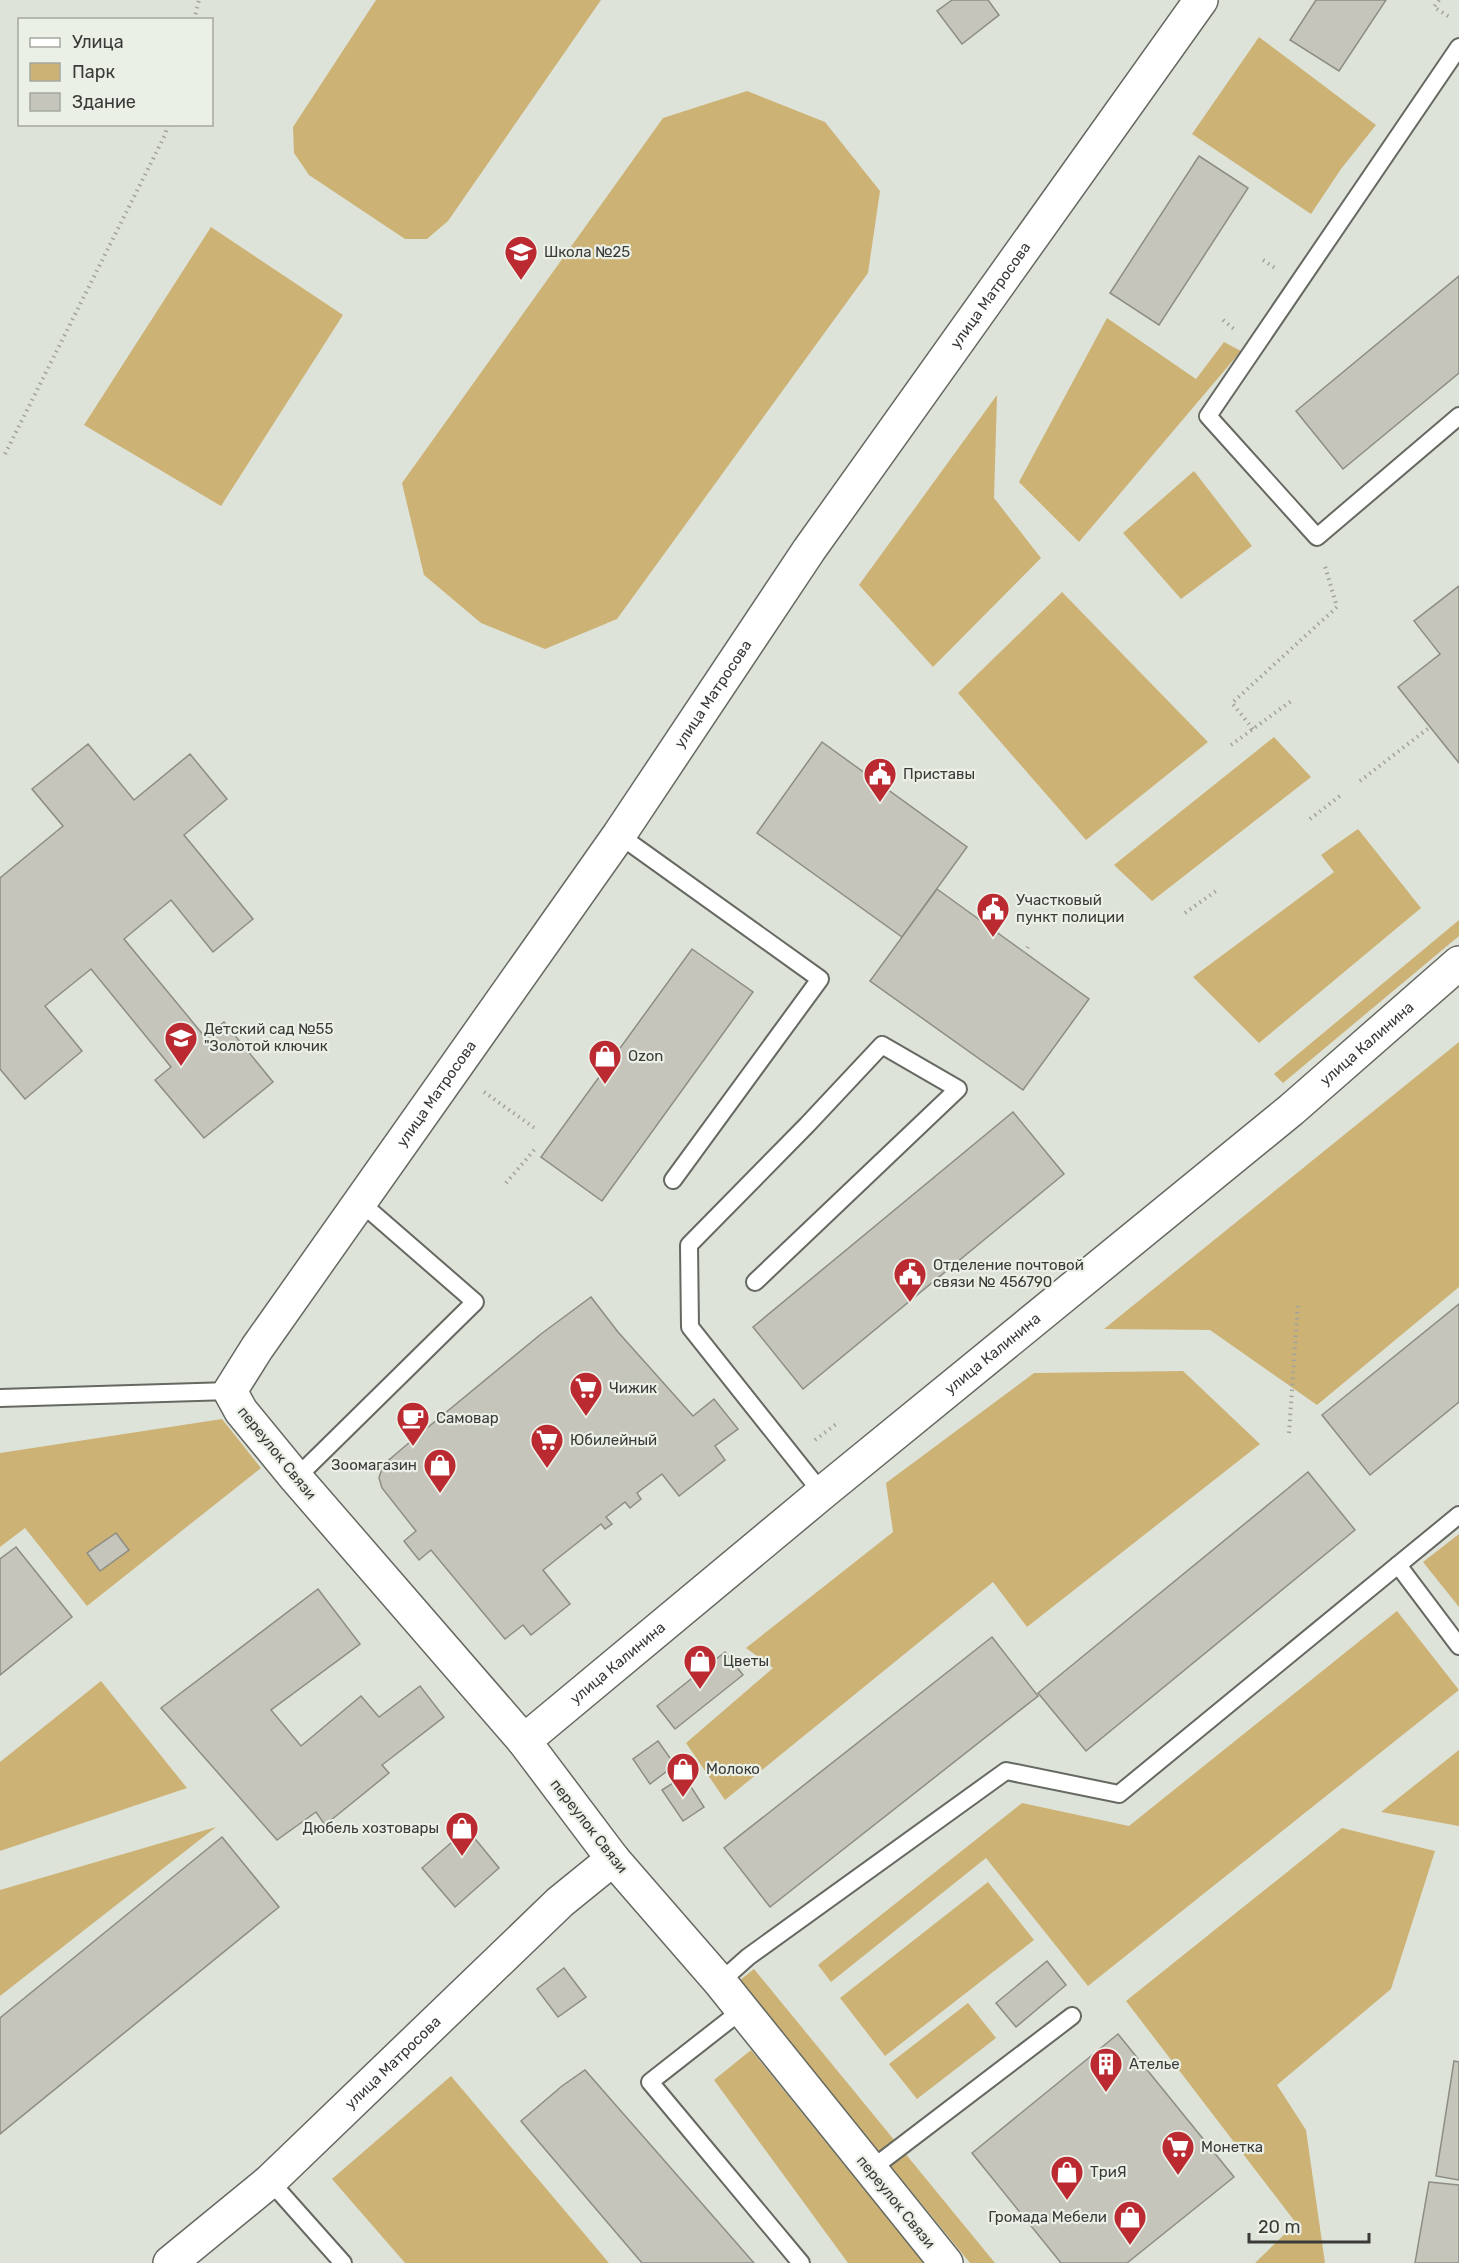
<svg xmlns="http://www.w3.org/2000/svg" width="1459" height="2263" font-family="Rubik,sans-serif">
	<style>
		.green { fill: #cdb275 }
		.building { fill: #c5c5bc; stroke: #8d8d84; stroke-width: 1.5 }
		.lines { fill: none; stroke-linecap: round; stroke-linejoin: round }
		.service-casing { stroke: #656961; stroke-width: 20 }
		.minor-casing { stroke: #656961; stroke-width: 36 }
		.path { stroke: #a1a49d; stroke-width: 4; stroke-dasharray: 1.5 4.5; stroke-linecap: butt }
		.service { stroke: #fff; stroke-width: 16 }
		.minor { stroke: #fff; stroke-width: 33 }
		.labels { text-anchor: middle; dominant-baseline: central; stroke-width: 4.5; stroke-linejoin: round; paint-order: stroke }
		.poi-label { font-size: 15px; fill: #3a3b38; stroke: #ebf0e7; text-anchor: start }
		.street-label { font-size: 15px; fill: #3a3b38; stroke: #ebf0e7 }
	</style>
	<rect width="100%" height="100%" fill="#dee3d9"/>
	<g class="green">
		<path d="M 376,0 L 601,0 L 448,221 L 427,239 L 405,239 L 309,175 L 294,153 L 293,127 Z"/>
		<path d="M 1259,37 L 1376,125 L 1341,169 L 1311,214 L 1192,134 Z"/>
		<path d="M 747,91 L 825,122 L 880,191 L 868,273 L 617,619 L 545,649 L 481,623 L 424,575 L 402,483 L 663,118 Z"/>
		<path d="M 211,227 L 343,315 L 221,506 L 84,425 Z"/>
		<path d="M 1107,318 L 1196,379 L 1224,342 L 1241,351 L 1079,542 L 1019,482 Z"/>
		<path d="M 997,395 L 994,498 L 1041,558 L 933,667 L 859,585 Z"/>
		<path d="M 1194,471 L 1252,546 L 1181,599 L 1123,533 Z"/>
		<path d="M 1062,592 L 1208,742 L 1086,840 L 958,693 Z"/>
		<path d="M 1274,737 L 1311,777 L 1152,901 L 1114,865 Z"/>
		<path d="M 1358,829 L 1421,908 L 1259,1043 L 1193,977 L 1334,872 L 1321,855 Z"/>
		<path d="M 1459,920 L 1459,936 L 1283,1083 L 1274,1074 Z"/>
		<path d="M 1459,1042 L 1459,1287 L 1317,1405 L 1210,1330 L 1104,1329 Z"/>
		<path d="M 1183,1371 L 1260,1444 L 1027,1627 L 993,1582 L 725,1800 L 686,1743 L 773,1668 L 746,1648 L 893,1532 L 886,1483 L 1034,1373 Z"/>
		<path d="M 222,1419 L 261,1468 L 87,1606 L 25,1528 L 0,1547 L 0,1453 Z"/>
		<path d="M 1459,1534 L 1459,1607 L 1423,1562 Z"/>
		<path d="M 1397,1611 L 1459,1690 L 1088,1986 L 986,1858 L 831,1982 L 818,1965 L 1022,1803 L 1129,1826 Z"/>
		<path d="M 101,1681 L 187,1788 L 0,1851 L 0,1762 Z"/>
		<path d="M 1459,1750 L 1459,1826 L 1381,1812 Z"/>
		<path d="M 216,1827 L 0,1996 L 0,1890 Z"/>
		<path d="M 1342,1828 L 1435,1851 L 1391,1989 L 1277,2085 L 1306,2130 L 1325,2263 L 1255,2263 L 1296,2223 L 1126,2001 Z"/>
		<path d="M 988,1882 L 1034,1940 L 885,2056 L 840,1998 Z"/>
		<path d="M 754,1969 L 995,2263 L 970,2263 L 739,1981 Z"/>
		<path d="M 968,2003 L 996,2038 L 917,2099 L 889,2064 Z"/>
		<path d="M 751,2050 L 924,2263 L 848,2263 L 714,2080 Z"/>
		<path d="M 451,2076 L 609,2263 L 405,2263 L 332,2179 Z"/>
	</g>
	<g class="building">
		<path d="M 952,0 L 988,0 L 999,15 L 962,44 L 937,11 Z"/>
		<path d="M 1316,0 L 1386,0 L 1339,71 L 1290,40 Z"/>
		<path d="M 1199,156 L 1248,188 L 1159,325 L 1110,293 Z"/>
		<path d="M 1459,276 L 1459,373 L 1343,469 L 1296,411 Z"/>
		<path d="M 1459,586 L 1459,763 L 1398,687 L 1440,654 L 1414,621 Z"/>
		<path d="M 822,742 L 967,847 L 902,937 L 757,833 Z"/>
		<path d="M 88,744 L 134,800 L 190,754 L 227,799 L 184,835 L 253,919 L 213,952 L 171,900 L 124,939 L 205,1037 L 224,1022 L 273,1082 L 204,1138 L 155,1080 L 171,1067 L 91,969 L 45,1006 L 82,1051 L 25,1099 L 0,1069 L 0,878 L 63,826 L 32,789 Z"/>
		<path d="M 937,889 L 1089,999 L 1023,1090 L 870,981 Z"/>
		<path d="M 692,949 L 753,992 L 602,1201 L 541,1157 Z"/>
		<path d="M 1013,1112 L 1064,1174 L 803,1389 L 753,1327 Z"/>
		<path d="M 591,1297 L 618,1332 L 693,1416 L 714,1399 L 738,1429 L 715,1446 L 725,1460 L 679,1496 L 662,1474 L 637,1493 L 641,1499 L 630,1508 L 625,1502 L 606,1517 L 612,1524 L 605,1529 L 601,1524 L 543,1570 L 570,1604 L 531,1635 L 523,1625 L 505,1639 L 431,1550 L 419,1560 L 404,1541 L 416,1531 L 382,1488 L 379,1478 L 383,1465 L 404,1447 L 541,1334 Z"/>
		<path d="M 1459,1304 L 1459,1402 L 1370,1475 L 1322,1415 Z"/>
		<path d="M 1308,1472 L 1355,1530 L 1086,1751 L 1038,1693 Z"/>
		<path d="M 116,1533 L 129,1550 L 100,1571 L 87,1553 Z"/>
		<path d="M 16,1547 L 72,1617 L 0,1675 L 0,1559 Z"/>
		<path d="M 318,1589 L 360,1644 L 271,1710 L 301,1746 L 361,1696 L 379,1717 L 420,1686 L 444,1717 L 382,1765 L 389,1773 L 325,1825 L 316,1812 L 277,1840 L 161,1708 Z"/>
		<path d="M 992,1637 L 1038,1696 L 770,1907 L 724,1848 Z"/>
		<path d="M 725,1652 L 743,1675 L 675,1729 L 657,1706 Z"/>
		<path d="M 658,1741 L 675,1765 L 650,1784 L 633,1759 Z"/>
		<path d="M 684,1776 L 704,1807 L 683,1821 L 662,1790 Z"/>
		<path d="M 467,1829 L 499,1868 L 455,1907 L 422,1868 Z"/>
		<path d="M 222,1837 L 279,1907 L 0,2134 L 0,2018 Z"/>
		<path d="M 1047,1961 L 1066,1985 L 1016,2027 L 996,2003 Z"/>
		<path d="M 564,1968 L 586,1997 L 558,2017 L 537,1989 Z"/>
		<path d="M 1118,2034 L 1234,2177 L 1127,2263 L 1061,2263 L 972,2153 Z"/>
		<path d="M 1454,2061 L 1459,2062 L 1459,2180 L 1436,2176 Z"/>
		<path d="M 585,2070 L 754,2263 L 642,2263 L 521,2121 L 562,2086 Z"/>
		<path d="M 1429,2182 L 1459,2185 L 1459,2263 L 1415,2263 Z"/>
	</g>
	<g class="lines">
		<defs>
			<g id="service">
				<path d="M 1459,47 L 1208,416 L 1317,537 L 1459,416"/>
				<path d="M 619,835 L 820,979 L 673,1180"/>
				<path d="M 755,1282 L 958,1089 L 882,1045 L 807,1125 L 689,1245 L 690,1327 L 822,1493"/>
				<path d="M 0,1398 L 230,1391"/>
				<path d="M 296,1478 L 475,1302 L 360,1202"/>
				<path d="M 1398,1565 L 1459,1515"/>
				<path d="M 720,1982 L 748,1957 L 1006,1771 L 1119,1794 L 1398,1565 L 1459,1646"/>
				<path d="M 742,2010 L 650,2082 L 801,2263"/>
				<path d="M 870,2170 L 1072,2016"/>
				<path d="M 270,2181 L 343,2263"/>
			</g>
			<g id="minor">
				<path id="s1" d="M 524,1741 L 822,1493 L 1291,1110 L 1459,963"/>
				<path id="s2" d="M 170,2263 L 270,2181 L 560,1902 L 613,1859"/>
				<path id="s3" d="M 946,2263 L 720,1982 L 613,1859 L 524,1741 L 296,1478 L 241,1411 L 230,1391 L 257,1348 L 619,835 L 809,550 L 1201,0"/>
			</g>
		</defs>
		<use href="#service" class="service-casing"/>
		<use href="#minor" class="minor-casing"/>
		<g class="path">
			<path d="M 1439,0 L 1434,7 L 1451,18"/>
			<path d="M 194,20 L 199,0"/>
			<path d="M 1263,260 L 1275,268"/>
			<path d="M 1223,320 L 1234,329"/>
			<path d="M 5,454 L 165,135 L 168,124"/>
			<path d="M 1253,729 L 1232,703 L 1337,607 L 1324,563"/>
			<path d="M 1231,745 L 1294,699"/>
			<path d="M 1360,781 L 1430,727"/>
			<path d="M 1310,819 L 1341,795"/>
			<path d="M 1185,913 L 1216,891"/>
			<path d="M 1024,953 L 1028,947"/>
			<path d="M 484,1092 L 536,1129"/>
			<path d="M 506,1183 L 535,1149"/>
			<path d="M 1289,1433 L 1298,1303"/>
			<path d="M 815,1440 L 839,1422"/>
		</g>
		<use href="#service" class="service"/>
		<use href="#minor" class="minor"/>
	</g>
	<defs>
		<symbol id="school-pin" viewBox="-11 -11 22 30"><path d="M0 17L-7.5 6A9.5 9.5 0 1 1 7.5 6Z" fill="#ba2a30" stroke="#ebf0e7"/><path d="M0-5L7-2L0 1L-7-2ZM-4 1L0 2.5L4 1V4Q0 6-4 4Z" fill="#fff"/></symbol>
		<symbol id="civic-pin" viewBox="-11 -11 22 30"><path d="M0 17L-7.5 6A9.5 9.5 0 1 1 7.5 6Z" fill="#ba2a30" stroke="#ebf0e7"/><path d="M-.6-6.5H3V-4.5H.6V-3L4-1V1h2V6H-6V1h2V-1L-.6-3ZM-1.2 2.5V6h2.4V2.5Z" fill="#fff"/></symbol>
		<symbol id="shop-pin" viewBox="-11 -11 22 30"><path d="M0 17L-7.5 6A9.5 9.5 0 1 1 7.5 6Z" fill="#ba2a30" stroke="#ebf0e7"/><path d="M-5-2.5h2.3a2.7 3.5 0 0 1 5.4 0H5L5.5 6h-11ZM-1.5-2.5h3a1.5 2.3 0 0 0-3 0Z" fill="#fff"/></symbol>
		<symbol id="supermarket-pin" viewBox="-11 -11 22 30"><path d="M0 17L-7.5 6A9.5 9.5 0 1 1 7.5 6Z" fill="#ba2a30" stroke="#ebf0e7"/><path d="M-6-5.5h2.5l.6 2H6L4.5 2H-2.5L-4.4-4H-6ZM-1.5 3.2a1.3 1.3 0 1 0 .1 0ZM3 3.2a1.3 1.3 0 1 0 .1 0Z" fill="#fff"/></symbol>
		<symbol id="cafe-pin" viewBox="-11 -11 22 30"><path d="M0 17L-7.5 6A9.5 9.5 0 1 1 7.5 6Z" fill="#ba2a30" stroke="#ebf0e7"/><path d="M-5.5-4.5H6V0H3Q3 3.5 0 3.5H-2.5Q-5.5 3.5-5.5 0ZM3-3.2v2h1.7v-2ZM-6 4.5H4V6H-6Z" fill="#fff"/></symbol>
		<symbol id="building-pin" viewBox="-11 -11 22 30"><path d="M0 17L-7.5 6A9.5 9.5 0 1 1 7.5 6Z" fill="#ba2a30" stroke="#ebf0e7"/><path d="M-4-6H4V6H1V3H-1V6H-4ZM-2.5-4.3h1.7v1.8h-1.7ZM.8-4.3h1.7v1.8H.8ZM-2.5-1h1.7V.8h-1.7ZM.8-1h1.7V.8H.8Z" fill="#fff"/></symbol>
	</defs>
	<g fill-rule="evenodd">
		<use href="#school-pin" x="502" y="233" width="38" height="52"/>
		<use href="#civic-pin" x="861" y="755" width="38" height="52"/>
		<use href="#civic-pin" x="974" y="890" width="38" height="52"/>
		<use href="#school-pin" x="162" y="1019" width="38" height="52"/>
		<use href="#shop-pin" x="586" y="1037" width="38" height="52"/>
		<use href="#civic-pin" x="891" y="1255" width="38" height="52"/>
		<use href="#supermarket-pin" x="567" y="1369" width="38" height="52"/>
		<use href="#cafe-pin" x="394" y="1399" width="38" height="52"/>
		<use href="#supermarket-pin" x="528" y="1421" width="38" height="52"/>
		<use href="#shop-pin" x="421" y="1446" width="38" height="52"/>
		<use href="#shop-pin" x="681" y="1642" width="38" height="52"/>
		<use href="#shop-pin" x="664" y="1750" width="38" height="52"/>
		<use href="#shop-pin" x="443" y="1809" width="38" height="52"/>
		<use href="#building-pin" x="1087" y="2045" width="38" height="52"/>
		<use href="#supermarket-pin" x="1159" y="2128" width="38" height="52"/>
		<use href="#shop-pin" x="1048" y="2153" width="38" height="52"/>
		<use href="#shop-pin" x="1111" y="2198" width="38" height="52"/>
	</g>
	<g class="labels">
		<g class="poi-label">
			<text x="544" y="252">Школа №25</text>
			<text x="903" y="774">Приставы</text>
			<text x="1016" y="900">Участковый<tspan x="1016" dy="17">пункт полиции</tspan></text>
			<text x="204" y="1029">Детский сад №55<tspan x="204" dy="17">"Золотой ключик</tspan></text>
			<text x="628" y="1056">Ozon</text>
			<text x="933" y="1265">Отделение почтовой<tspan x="933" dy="17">связи № 456790</tspan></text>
			<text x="609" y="1388">Чижик</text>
			<text x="436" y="1418">Самовар</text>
			<text x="570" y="1440">Юбилейный</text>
			<text x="417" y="1465" text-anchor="end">Зоомагазин</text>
			<text x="723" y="1661">Цветы</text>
			<text x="706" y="1769">Молоко</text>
			<text x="439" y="1828" text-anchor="end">Дюбель хозтовары</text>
			<text x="1129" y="2064">Ателье</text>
			<text x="1201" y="2147">Монетка</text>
			<text x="1090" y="2172">ТриЯ</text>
			<text x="1107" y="2217" text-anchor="end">Громада Мебели</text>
		</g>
		<g class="street-label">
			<text stroke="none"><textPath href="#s3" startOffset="2463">улица Матросова</textPath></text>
			<text stroke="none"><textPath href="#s3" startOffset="1977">улица Матросова</textPath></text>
			<text stroke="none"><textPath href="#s1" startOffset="1094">улица Калинина</textPath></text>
			<text stroke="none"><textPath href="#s3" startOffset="1491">улица Матросова</textPath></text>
			<text stroke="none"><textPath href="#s1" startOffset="608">улица Калинина</textPath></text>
			<text transform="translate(277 1453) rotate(51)">переулок Связи</text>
			<text stroke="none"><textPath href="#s1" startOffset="122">улица Калинина</textPath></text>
			<text transform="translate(589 1826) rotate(52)">переулок Связи</text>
			<text stroke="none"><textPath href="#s2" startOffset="300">улица Матросова</textPath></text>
			<text transform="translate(896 2202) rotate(51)">переулок Связи</text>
		</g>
	</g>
	<rect x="18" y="18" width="195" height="108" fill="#ebf0e7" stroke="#a4a8a1" stroke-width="1.5"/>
	<rect x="30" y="38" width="30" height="9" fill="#ffffff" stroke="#a4a8a1" stroke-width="1.5"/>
	<text x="72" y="48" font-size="18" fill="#3a3b38">Улица</text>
	<rect x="30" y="63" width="30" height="18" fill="#cdb275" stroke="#a4a8a1" stroke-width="1.5"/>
	<text x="72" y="78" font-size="18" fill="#3a3b38">Парк</text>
	<rect x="30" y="93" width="30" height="18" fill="#c5c5bc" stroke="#a4a8a1" stroke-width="1.5"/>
	<text x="72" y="108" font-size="18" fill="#3a3b38">Здание</text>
	<path d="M1249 2233v9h120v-9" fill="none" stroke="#3a3b38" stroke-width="3"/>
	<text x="1258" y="2233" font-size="18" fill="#3a3b38" stroke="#ebf0e7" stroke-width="4.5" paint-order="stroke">20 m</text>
</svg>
